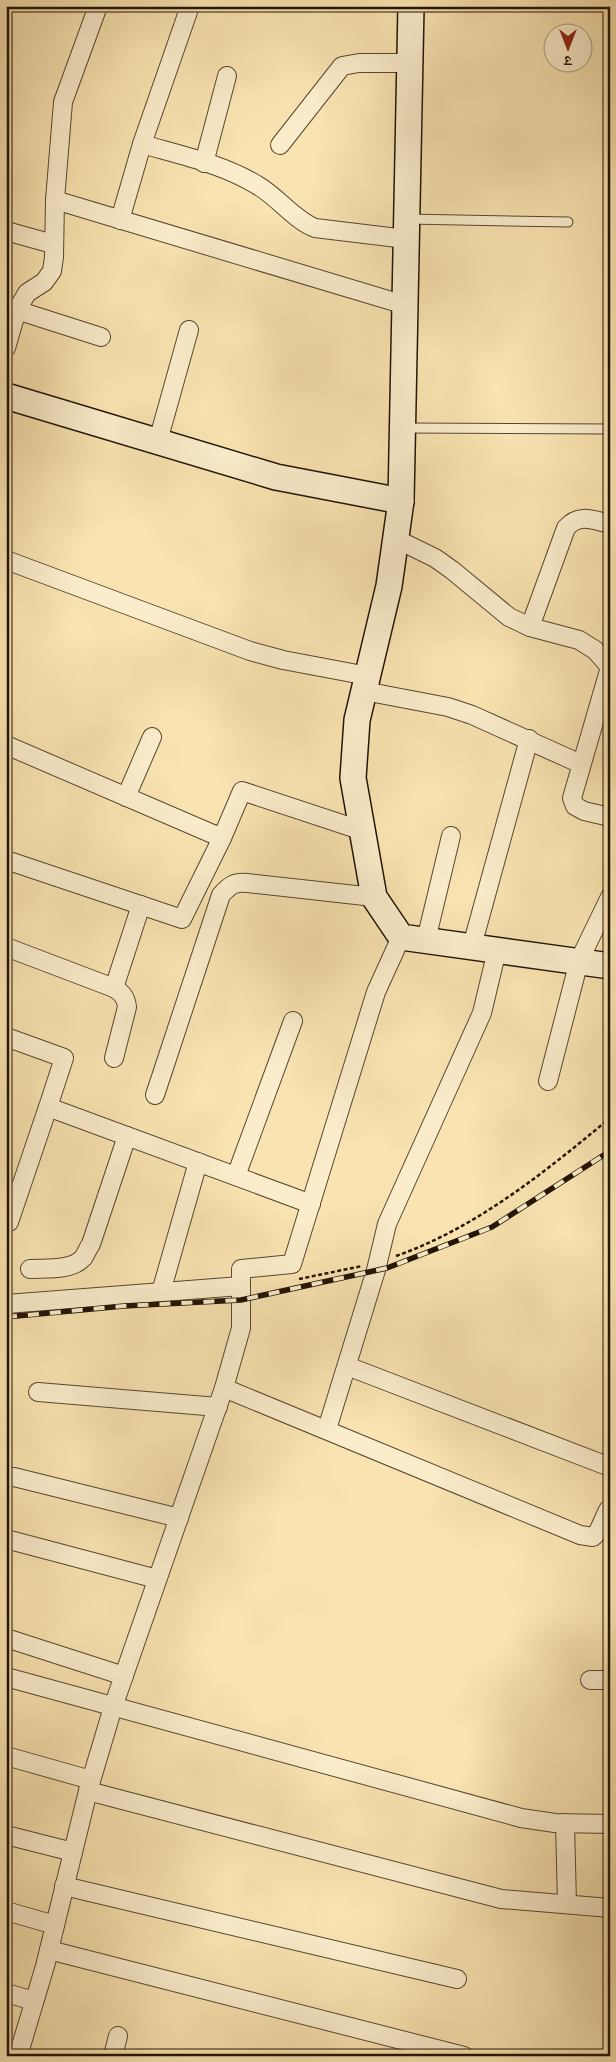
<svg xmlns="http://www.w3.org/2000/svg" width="616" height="2062" font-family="'Sorts Mill Goudy','Noto Serif Devanagari',serif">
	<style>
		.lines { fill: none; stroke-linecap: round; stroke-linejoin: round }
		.lane-casing { stroke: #574731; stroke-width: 11 }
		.street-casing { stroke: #574731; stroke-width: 20 }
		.secondary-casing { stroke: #211306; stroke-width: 28 }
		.path { stroke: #211306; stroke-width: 2.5; stroke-dasharray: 4 2.5; stroke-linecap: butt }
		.lane { stroke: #fbedcc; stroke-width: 9 }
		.street { stroke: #fbedcc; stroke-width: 18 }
		.secondary { stroke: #fbedcc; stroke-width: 25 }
		.rail-casing { stroke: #211306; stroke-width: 5.5 }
		.rail { stroke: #fbedcc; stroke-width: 4; stroke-dasharray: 11; stroke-linecap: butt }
	</style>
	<rect width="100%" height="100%" fill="#f9e4b1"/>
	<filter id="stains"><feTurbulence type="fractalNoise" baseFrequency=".004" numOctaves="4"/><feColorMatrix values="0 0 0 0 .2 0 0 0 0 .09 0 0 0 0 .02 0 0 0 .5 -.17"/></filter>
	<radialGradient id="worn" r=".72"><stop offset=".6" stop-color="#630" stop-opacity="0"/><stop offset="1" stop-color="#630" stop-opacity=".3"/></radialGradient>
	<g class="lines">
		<defs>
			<g id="lane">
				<path d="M 407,219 L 568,222"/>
				<path d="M 405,428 L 610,429"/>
			</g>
			<g id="street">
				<path d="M 142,144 C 180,155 223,164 257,185 C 278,197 293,219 315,228 L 406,239"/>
				<path d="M 280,145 L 342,66 L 359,63 L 410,63"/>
				<path d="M 204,163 L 227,76"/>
				<path d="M 55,200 L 405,305"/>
				<path d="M 120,220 L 142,144 L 190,6"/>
				<path d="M 6,231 L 53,244"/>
				<path d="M 7,307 L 101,337"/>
				<path d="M 6,348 L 17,310 L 27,293 L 44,282 L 52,271 L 54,257 L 55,200 L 63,102 L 98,6"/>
				<path d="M 158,441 L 189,330"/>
				<path d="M 396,539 L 435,558 L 452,570 L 509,617 L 530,627 L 579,640 L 595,650 L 610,667"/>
				<path d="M 6,560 L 250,651 L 283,660 L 368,676"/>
				<path d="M 530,627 L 566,528 C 579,513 593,520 610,524"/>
				<path d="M 610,667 L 572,798 L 575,806 L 584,811 L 610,817"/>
				<path d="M 364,691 L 448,707 L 472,715 L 581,764"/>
				<path d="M 6,745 L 222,838 L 242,791 L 363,831"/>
				<path d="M 126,797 L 152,737"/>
				<path d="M 6,860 L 182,919 L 222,838"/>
				<path d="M 426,940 L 451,836"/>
				<path d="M 472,946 L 529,739"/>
				<path d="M 6,947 L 114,988 L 141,905"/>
				<path d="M 114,988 C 122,993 126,997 127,1007 L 114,1058"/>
				<path d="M 6,1037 L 64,1058 L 48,1107 L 311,1204"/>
				<path d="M 548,1081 L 579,961 L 610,897"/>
				<path d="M 155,1095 L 221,895 C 230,885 234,882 247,883 L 374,897"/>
				<path d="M 236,1176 L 293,1021"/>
				<path d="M 9,1222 L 48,1107"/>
				<path d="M 30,1269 C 46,1268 71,1271 83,1258 C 86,1254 88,1248 91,1244 L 127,1136"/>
				<path d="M 161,1292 L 198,1162"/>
				<path d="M 6,1304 L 241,1286"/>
				<path d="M 347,1366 L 610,1467"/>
				<path d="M 224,1388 L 580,1535 L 593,1537 L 598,1532 L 608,1510"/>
				<path d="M 38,1392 L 218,1407"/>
				<path d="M 327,1429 L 376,1270 L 387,1224 L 482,1013 L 497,950"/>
				<path d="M 14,1477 L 179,1518"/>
				<path d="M 6,1539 L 157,1579"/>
				<path d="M 6,1638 L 124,1676"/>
				<path d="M 6,1677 L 521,1818 L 555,1823 L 610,1824"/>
				<path d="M 590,1680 L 610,1680"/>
				<path d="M 6,1756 L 91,1780"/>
				<path d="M 88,1791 L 501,1899 L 610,1908"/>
				<path d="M 565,1823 L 567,1904"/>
				<path d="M 6,1835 L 73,1852"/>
				<path d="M 64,1886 L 457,1979"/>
				<path d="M 6,1911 L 55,1925"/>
				<path d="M 49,1950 L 464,2056"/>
				<path d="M 6,1993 L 34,2001"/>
				<path d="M 18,2056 L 45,1966 L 88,1791 L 113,1707 L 224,1388 L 241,1328 L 241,1269 L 292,1264 L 376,992 L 401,937"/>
				<path d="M 113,2056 L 118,2036"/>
			</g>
			<g id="secondary">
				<path d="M 411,6 L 401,501 L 389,586 L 357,720 L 353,778 L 374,897 L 401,937 L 610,966"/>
				<path d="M 6,396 L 276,477 L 401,501"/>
			</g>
		</defs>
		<use href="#lane" class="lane-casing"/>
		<use href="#street" class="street-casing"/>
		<use href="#secondary" class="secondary-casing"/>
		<g class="path">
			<path d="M 396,1256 C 476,1228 545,1172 610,1118"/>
			<path d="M 299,1279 L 362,1266"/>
		</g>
		<use href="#lane" class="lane"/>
		<use href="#street" class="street"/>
		<use href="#secondary" class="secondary"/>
		<defs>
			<path id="rail" d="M 6,1317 L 124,1306 L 241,1300 L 387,1268 L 492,1227 L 610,1151"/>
		</defs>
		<use href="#rail" class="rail-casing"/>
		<use href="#rail" class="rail"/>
	</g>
	<rect width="616" height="2062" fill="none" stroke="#f9e4b1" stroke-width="25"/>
	<rect x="8" y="8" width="601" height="2047" fill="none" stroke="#211306" stroke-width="2.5"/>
	<rect x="12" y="12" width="591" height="2037" fill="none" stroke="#211306"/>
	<g transform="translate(568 48) rotate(180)"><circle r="24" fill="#fbedcc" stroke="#a4967d"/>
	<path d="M0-4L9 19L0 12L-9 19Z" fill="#8f2418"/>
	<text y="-8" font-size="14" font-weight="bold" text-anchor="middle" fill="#211306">उ</text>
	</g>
	<rect width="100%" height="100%" filter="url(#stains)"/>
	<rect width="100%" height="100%" fill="url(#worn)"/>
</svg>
